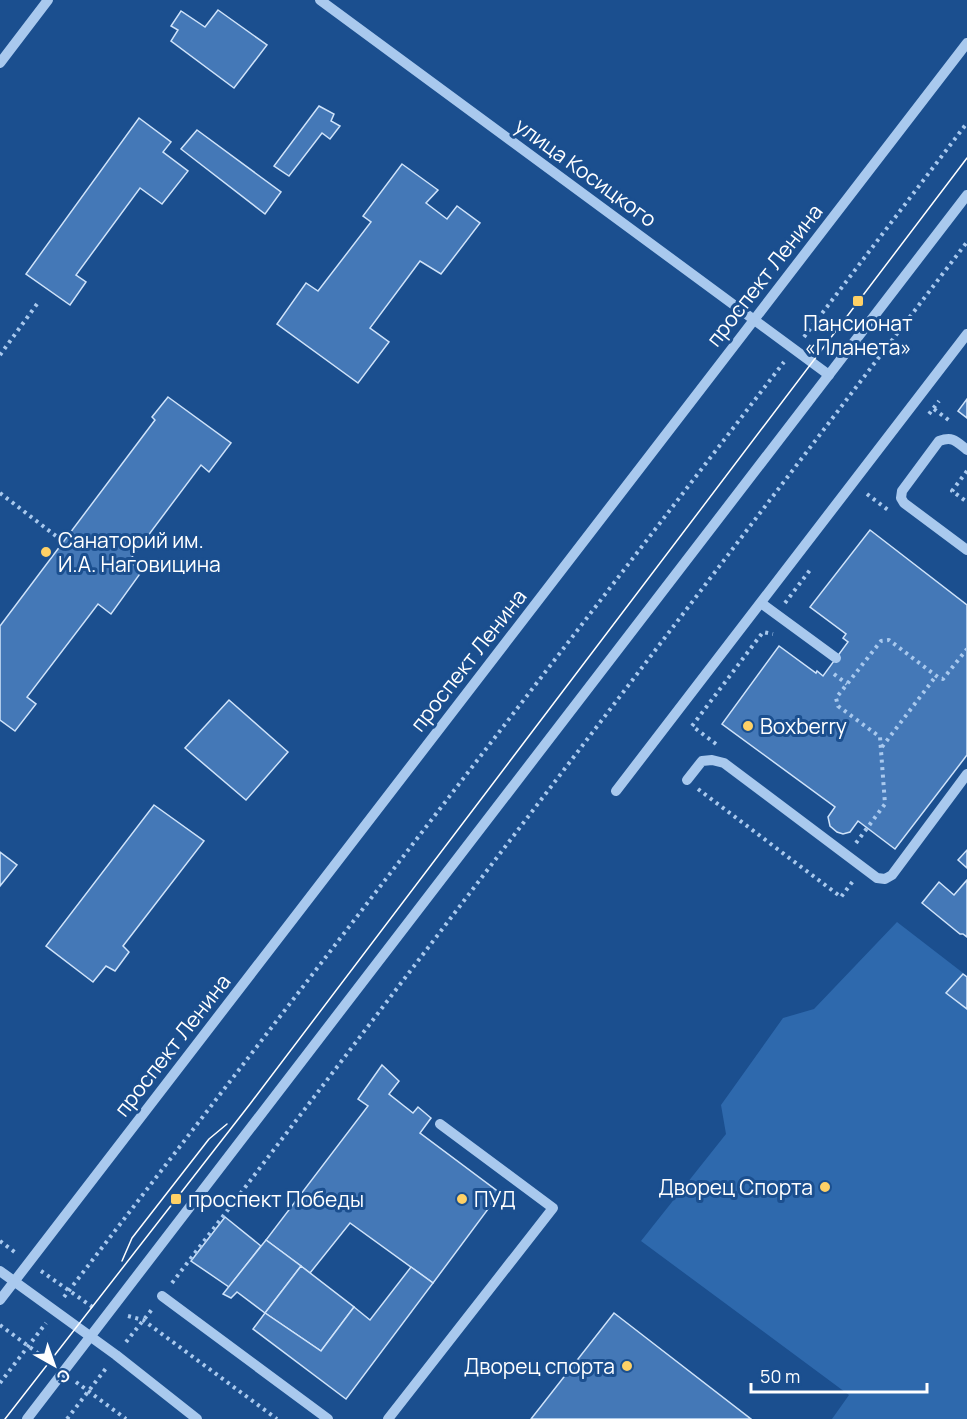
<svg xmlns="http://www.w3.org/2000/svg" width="967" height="1419" font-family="Manrope,sans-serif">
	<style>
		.green { fill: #2e69ad }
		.building { fill: #4478b7; stroke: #cfe3fa; stroke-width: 1.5 }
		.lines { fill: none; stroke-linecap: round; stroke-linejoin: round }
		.path { stroke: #a9c9ee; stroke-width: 4; stroke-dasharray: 3 4.5; stroke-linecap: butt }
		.minor { stroke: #a9c9ee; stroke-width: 10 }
		.tram { stroke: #fff; stroke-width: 1.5 }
		.poi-dot { fill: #ffd166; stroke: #1b4f8f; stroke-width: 2 }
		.labels { text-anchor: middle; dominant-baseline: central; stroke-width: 6; stroke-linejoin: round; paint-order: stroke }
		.street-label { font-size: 21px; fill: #fff; stroke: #1b4f8f }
		.poi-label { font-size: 21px; fill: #fff; stroke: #1b4f8f; text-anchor: start }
	</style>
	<rect width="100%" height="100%" fill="#1b4f8f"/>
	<path class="green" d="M 897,922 L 967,976 L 967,1419 L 832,1419 L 849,1395 L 641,1241 L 726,1134 L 721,1105 L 783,1018 L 814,1009 Z"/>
	<g class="building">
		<path d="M 218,10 L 267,45 L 234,88 L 171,41 L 178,30 L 171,26 L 181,11 L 205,27 Z"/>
		<path d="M 319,106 L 334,114 L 331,121 L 340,126 L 330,139 L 322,133 L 289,176 L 274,166 Z"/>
		<path d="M 139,118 L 171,142 L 163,152 L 188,171 L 162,204 L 140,188 L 76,275 L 86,282 L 70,305 L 26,274 Z"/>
		<path d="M 197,130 L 281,192 L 265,214 L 181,149 Z"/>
		<path d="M 402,164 L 438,190 L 426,203 L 447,219 L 457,206 L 480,223 L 441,274 L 420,261 L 370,328 L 389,342 L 358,383 L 277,324 L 306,283 L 318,291 L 371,222 L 363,216 Z"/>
		<path d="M 168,397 L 231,443 L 209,472 L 201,465 L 129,561 L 142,571 L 111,614 L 98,604 L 27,697 L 36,704 L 15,731 L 0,720 L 0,626 L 155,420 L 152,417 Z"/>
		<path d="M 967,399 L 967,418 L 958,411 Z"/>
		<path d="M 870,530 L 967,605 L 967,755 L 895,849 L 858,821 L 850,832 L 843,834 L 837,832 L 830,826 L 828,817 L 835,807 L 722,724 L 779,646 L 816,673 L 817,671 L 823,676 L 848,642 L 843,638 L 846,634 L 810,607 Z"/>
		<path d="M 229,700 L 288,752 L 246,800 L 185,748 Z"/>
		<path d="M 154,805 L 204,841 L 123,946 L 129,952 L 115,971 L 106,966 L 93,982 L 46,946 Z"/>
		<path d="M 967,850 L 967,868 L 958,860 Z"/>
		<path d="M 0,852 L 17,865 L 0,886 Z"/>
		<path d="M 967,880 L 967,937 L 963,934 L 960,934 L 922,903 L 939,882 L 954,895 Z"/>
		<path d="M 963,974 L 967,977 L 967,1009 L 946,993 Z"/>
		<path d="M 382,1065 L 399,1081 L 389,1094 L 413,1113 L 418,1107 L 431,1118 L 420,1133 L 500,1193 L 433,1283 L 350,1223 L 310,1273 L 266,1240 L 368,1106 L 358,1099 Z"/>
		<path d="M 225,1217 L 261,1246 L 229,1287 L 191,1261 Z"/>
		<path d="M 266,1240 L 301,1266 L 265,1313 L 237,1292 L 231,1298 L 223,1294 Z"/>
		<path d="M 301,1266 L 354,1307 L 321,1351 L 265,1313 Z"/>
		<path d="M 411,1267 L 433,1283 L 346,1399 L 253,1329 L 265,1313 L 321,1351 L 354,1307 L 370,1320 Z"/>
		<path d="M 614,1313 L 751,1419 L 531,1419 Z"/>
	</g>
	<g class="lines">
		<g class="path">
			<path d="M 804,337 L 967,123"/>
			<path d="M 0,355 L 37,304"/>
			<path d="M 934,409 L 950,421"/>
			<path d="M 929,414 L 939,401"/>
			<path d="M 967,471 L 952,491 L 967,502"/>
			<path d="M 0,493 L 56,536"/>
			<path d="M 867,494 L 888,510"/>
			<path d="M 785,603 L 810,570"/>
			<path d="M 834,674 L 847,684"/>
			<path d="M 716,744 L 692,726 L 763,632 L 773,634"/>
			<path d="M 882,747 L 936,676"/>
			<path d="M 698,789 L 841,897 L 853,881"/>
			<path d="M 856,843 L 885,804 L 880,737 L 838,706 L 836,698 L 881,641 L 889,640 L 939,678 L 943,679 L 967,649"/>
			<path d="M 0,1241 L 16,1253"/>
			<path d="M 41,1271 L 94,1308"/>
			<path d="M 172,1283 L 967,242"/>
			<path d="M 64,1297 L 784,362"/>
			<path d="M 128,1316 L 143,1320 L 277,1419"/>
			<path d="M 0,1325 L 51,1363"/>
			<path d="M 126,1342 L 153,1308"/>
			<path d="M 76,1382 L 126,1419"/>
			<path d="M 0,1383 L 46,1323"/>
			<path d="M 67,1419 L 107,1367"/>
		</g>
		<g class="minor">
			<path d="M 320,0 L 829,375"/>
			<path d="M 0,63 L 48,0"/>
			<path d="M 967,450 C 956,441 953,436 939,441 L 902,491 L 901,498 L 904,503 L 967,550"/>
			<path d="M 761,603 L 836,658"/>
			<path d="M 687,780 L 702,761 L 712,760 L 724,763 L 877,878 L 885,879 L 892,875 L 967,774"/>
			<path d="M 616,791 L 967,334"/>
			<path d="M 0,1271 L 116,1355 L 197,1419"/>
			<path d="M 162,1296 L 328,1419"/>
			<path d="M 0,1300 L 967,43"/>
			<path d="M 27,1419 L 967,195"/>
			<path d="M 388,1419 L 553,1208 L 440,1124"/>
		</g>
		<g class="tram">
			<path d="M 122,1261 L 132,1238 L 209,1139 L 227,1124"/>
			<path d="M 5,1419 L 250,1104 L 967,158"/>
		</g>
	</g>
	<g class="poi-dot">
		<rect x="852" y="295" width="12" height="12" rx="3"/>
		<circle cx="46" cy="552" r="6"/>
		<circle cx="748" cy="726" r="6"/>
		<circle cx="825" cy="1187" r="6"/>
		<rect x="170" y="1193" width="12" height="12" rx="3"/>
		<circle cx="462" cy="1199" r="6"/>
		<circle cx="627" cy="1366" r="6"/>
	</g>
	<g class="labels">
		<g class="street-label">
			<text transform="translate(586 172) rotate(36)">улица Косицкого</text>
			<text transform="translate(764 275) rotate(-52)">проспект Ленина</text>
			<text transform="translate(468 660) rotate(-52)">проспект Ленина</text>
			<text transform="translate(172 1045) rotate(-52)">проспект Ленина</text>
		</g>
		<g class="poi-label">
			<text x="858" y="323" text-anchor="middle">Пансионат<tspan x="858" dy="24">«Планета»</tspan></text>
			<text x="58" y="540">Санаторий им.<tspan x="58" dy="24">И.А. Наговицина</tspan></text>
			<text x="760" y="726">Boxberry</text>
			<text x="813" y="1187" text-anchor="end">Дворец Спорта</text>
			<text x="188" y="1199">проспект Победы</text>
			<text x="474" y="1199">ПУД</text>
			<text x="615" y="1366" text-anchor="end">Дворец спорта</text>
		</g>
	</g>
	<g transform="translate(54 1365) rotate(140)" stroke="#1b4f8f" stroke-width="4.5" paint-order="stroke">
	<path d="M0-4.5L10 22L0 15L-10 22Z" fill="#ffffff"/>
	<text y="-9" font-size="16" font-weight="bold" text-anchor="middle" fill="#ffffff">С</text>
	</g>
	<path d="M751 1383v9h176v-9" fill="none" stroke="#ffffff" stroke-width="3"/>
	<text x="760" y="1383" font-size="18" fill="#ffffff" stroke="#1b4f8f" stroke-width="4.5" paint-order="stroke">50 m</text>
</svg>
